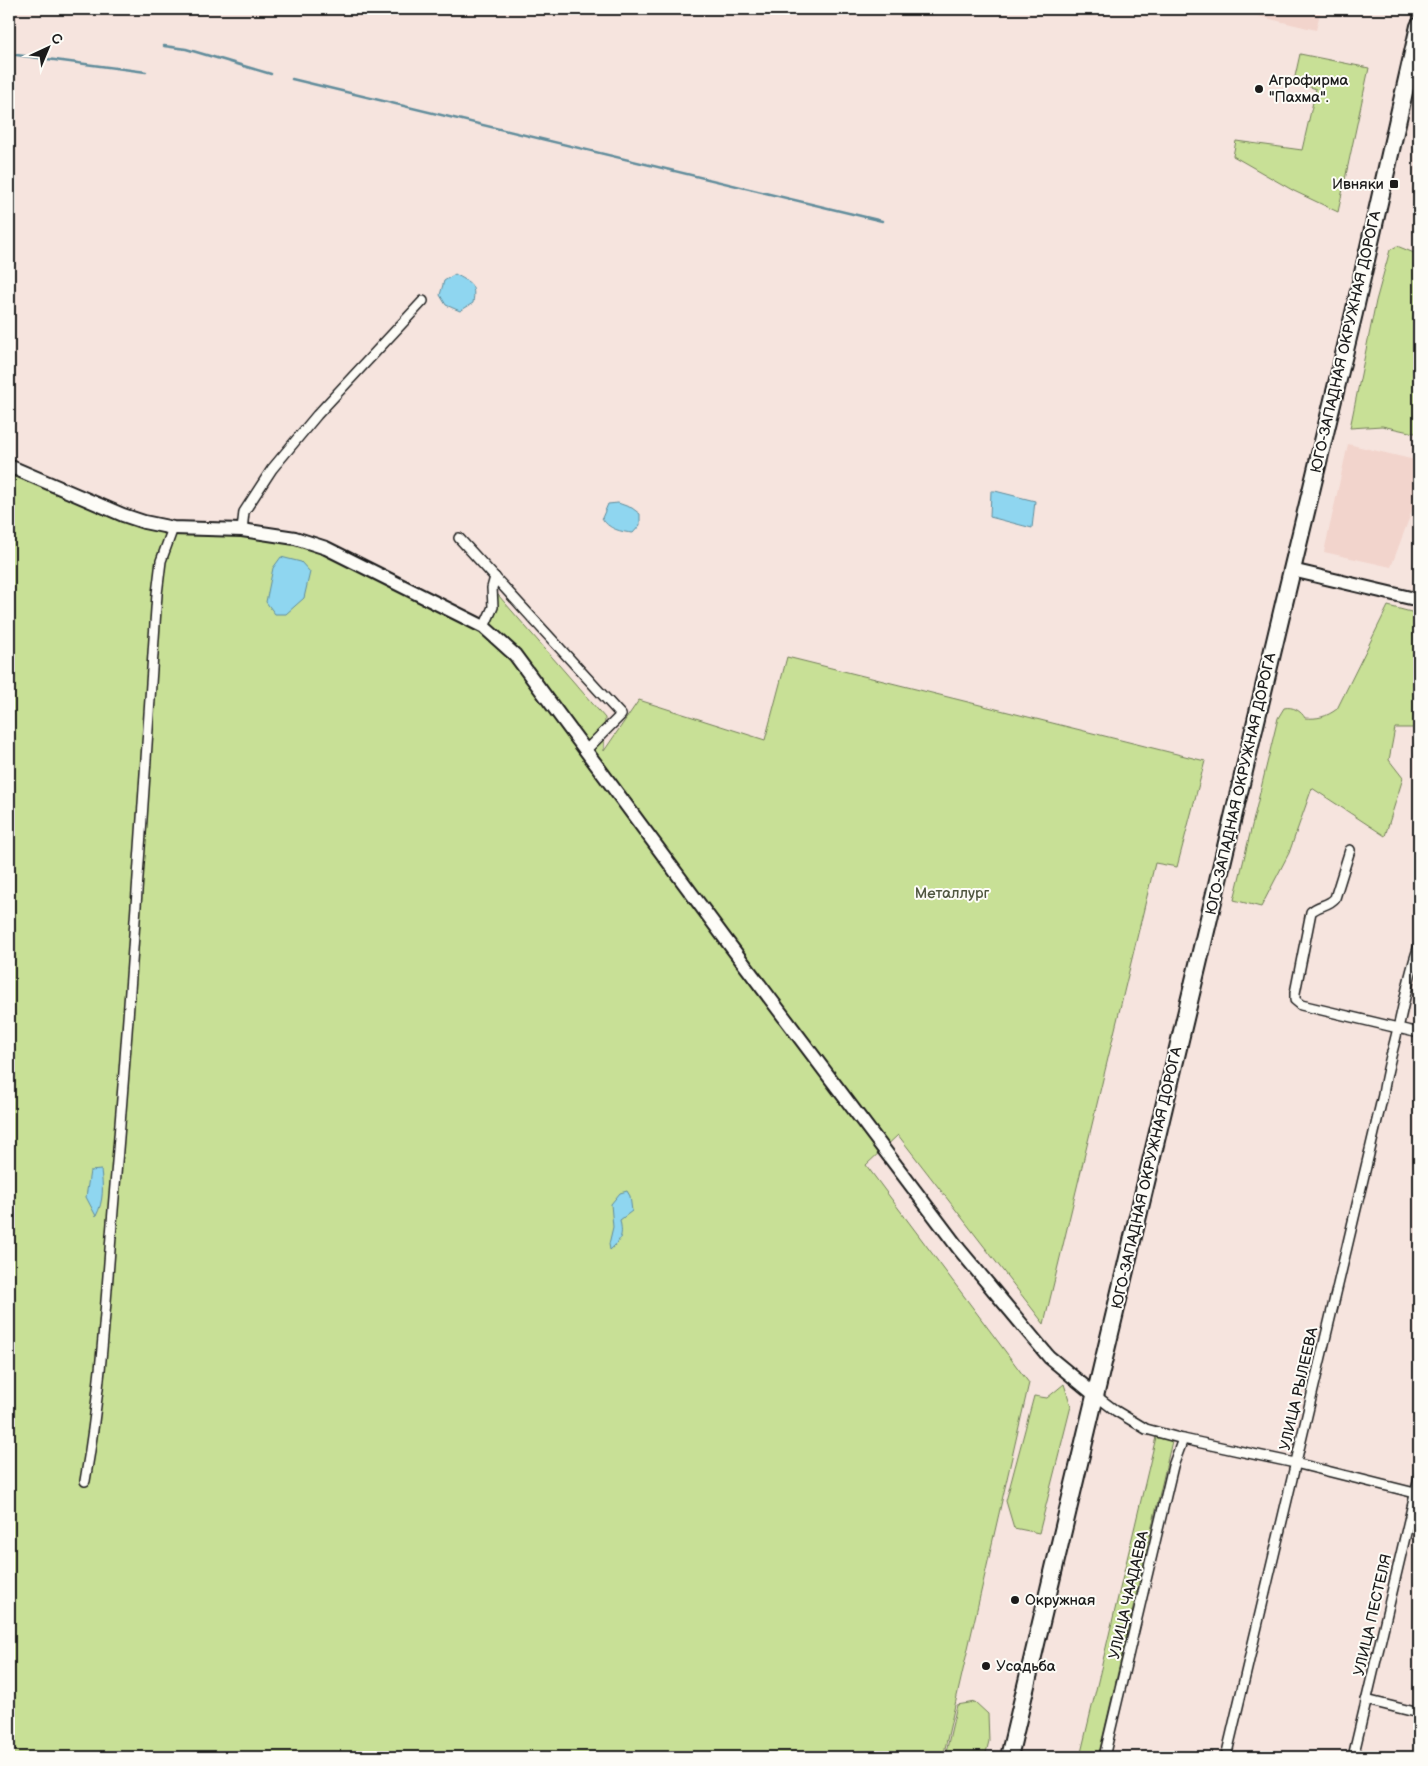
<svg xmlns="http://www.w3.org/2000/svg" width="1428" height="1766" font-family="'Balsamiq Sans',sans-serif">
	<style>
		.built { fill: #f2d4cc }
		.green { fill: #c8e096; stroke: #727e59 }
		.water { fill: #8fd6f0; stroke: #618c9b }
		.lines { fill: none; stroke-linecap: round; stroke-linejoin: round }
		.stream { stroke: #618c9b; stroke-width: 2.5 }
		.street-casing { stroke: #1c1c1c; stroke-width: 12 }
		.secondary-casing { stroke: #1c1c1c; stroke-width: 16 }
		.highway-casing { stroke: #1c1c1c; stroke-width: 20 }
		.street { stroke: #fdfcf7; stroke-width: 9 }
		.secondary { stroke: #fdfcf7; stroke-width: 12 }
		.highway { stroke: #fdfcf7; stroke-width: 16 }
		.poi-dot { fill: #1c1c1c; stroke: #fdfcf7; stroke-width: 2 }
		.labels { text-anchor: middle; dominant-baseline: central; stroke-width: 4; stroke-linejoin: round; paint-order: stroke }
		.poi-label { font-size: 15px; fill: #1c1c1c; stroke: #fdfcf7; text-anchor: start }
		.street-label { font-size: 15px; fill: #1c1c1c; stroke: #fdfcf7 }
		.park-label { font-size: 15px; fill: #505741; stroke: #fdfcf7 }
	</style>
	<rect width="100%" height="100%" fill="#f6e4de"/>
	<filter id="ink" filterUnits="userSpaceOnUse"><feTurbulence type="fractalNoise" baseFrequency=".02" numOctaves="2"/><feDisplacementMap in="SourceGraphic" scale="10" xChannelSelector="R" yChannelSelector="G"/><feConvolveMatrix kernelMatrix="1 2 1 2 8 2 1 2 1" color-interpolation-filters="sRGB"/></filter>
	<g filter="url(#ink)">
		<g class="built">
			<path d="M 1229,9 L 1321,9 L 1316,30 Z"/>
			<path d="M 1348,444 L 1419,461 L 1419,492 L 1391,567 L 1324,552 Z"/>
		</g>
		<g class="green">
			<path d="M 1300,54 L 1369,68 L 1338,212 L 1294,191 L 1233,156 L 1236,141 L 1302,150 L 1316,89 L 1294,81 Z"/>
			<path d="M 1397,246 L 1419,255 L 1419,432 L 1414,433 L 1382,426 L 1350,428 L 1376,301 L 1390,250 Z"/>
			<path d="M 9,466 L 123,515 L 295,538 L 484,626 L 493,607 L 492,588 L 605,718 L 604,751 L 639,700 L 765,740 L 787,657 L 1205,761 L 1177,867 L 1155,863 L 1044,1324 L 898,1135 L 866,1165 L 1029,1383 L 943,1757 L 9,1757 Z"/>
			<path d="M 1388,606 L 1419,614 L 1419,728 L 1395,728 L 1389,760 L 1403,778 L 1385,836 L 1312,788 L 1289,853 L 1261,907 L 1234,900 L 1278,718 L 1284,708 C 1293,706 1301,711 1305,718 C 1318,719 1326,717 1337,709 Z"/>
			<path d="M 1064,1384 L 1071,1406 L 1039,1533 L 1014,1528 L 1006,1501 L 1034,1396 L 1047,1398 Z"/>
			<path d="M 1156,1437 L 1172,1441 L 1098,1757 L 1080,1757 Z"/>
			<path d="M 975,1702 L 988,1714 L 989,1741 L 985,1757 L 945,1757 L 957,1705 Z"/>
		</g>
		<g class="water">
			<path d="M 455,274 C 471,283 476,284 473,303 L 460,311 L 446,305 L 440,295 L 444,281 Z"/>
			<path d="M 991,491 L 995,491 L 1035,501 L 1032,528 L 990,517 Z"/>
			<path d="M 618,503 L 632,508 L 640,514 L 640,525 L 633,533 C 621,532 608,529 602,518 L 608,504 Z"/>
			<path d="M 281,557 L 301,562 L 310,572 L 304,598 L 286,614 L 275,614 L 266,602 L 273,568 Z"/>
			<path d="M 101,1170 C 103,1186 104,1201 96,1216 L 86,1197 L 90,1171 Z"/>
			<path d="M 627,1191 L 630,1196 L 632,1211 L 620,1220 C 623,1235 622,1239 610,1250 L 609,1244 L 613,1227 L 611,1204 L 620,1193 Z"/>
		</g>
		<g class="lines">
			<g class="stream">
				<path d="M 164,46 L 186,49 L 271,74"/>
				<path d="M 9,54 L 146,72"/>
				<path d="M 292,79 L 882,221"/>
			</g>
			<defs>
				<g id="street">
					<path d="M 242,530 L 244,512 L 272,469 L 317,415 L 423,301"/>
					<path d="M 459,538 L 621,715 L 585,751"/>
					<path d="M 484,627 L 493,607 L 492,588 L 495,577"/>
					<path d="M 1350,850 L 1335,898 C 1329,906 1318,905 1311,912 L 1295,993 L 1295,1000 L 1301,1005 L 1419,1033"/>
					<path d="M 1095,1395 L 1116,1411 L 1146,1429 L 1183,1439 L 1295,1463 L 1419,1494"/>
					<path d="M 85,1481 C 103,1380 107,1276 116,1174 C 132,981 144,787 157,594 L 161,561 L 173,528"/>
					<path d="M 1366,1700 L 1419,1713"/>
					<path d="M 1104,1757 L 1173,1466 L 1183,1439"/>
					<path d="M 1226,1757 L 1383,1095 C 1386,1072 1393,1050 1398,1028 C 1405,1000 1409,973 1419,946"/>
					<path d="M 1353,1757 L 1419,1478"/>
				</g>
				<g id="secondary">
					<path d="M 9,466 L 123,515 L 144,522 L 173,528 L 242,530 L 295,538 L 326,548 L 484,627 L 515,655 L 726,940 L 959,1249 L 1049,1357 L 1095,1395"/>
					<path d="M 1292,570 L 1419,600"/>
				</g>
				<path id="highway" d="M 1009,1757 L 1291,574 L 1354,313 L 1419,26"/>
			</defs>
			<use href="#street" class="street-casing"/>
			<use href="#secondary" class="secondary-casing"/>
			<use href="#highway" class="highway-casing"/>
			<use href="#street" class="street"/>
			<use href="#secondary" class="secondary"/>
			<use href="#highway" class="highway"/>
		</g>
	</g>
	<g class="poi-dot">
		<circle cx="1259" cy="89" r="5"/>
		<rect x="1389" y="179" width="10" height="10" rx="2.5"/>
		<circle cx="1015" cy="1600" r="5"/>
		<circle cx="986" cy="1666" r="5"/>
	</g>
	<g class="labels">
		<g class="poi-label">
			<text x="1269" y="80">Агрофирма<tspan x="1269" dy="17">"Пахма".</tspan></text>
			<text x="1384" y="184" text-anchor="end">Ивняки</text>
			<text x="1025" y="1600">Окружная</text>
			<text x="996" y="1666">Усадьба</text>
		</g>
		<g class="street-label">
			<text transform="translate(1346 342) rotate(-77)">ЮГО-ЗАПАДНАЯ ОКРУЖНАЯ ДОРОГА</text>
			<text transform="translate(1241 784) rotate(-77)">ЮГО-ЗАПАДНАЯ ОКРУЖНАЯ ДОРОГА</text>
			<text transform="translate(1147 1178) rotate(-77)">ЮГО-ЗАПАДНАЯ ОКРУЖНАЯ ДОРОГА</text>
			<text transform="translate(1299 1389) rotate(-77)">УЛИЦА РЫЛЕЕВА</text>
			<text transform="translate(1129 1595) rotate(-77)">УЛИЦА ЧААДАЕВА</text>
			<text transform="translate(1373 1615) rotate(-77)">УЛИЦА ПЕСТЕЛЯ</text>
		</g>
		<g class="park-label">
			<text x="952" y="893">Металлург</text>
		</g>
	</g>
	<rect width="1428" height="1766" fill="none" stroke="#fdfcf7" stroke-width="30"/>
	<rect x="15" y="15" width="1398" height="1736" fill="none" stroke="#1c1c1c" stroke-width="2" filter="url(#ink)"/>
	<g transform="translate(48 48) rotate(44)" stroke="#fdfcf7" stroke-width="4" paint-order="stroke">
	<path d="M0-4L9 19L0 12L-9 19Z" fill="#1c1c1c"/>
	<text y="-8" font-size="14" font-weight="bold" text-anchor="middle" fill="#1c1c1c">С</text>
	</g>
</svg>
